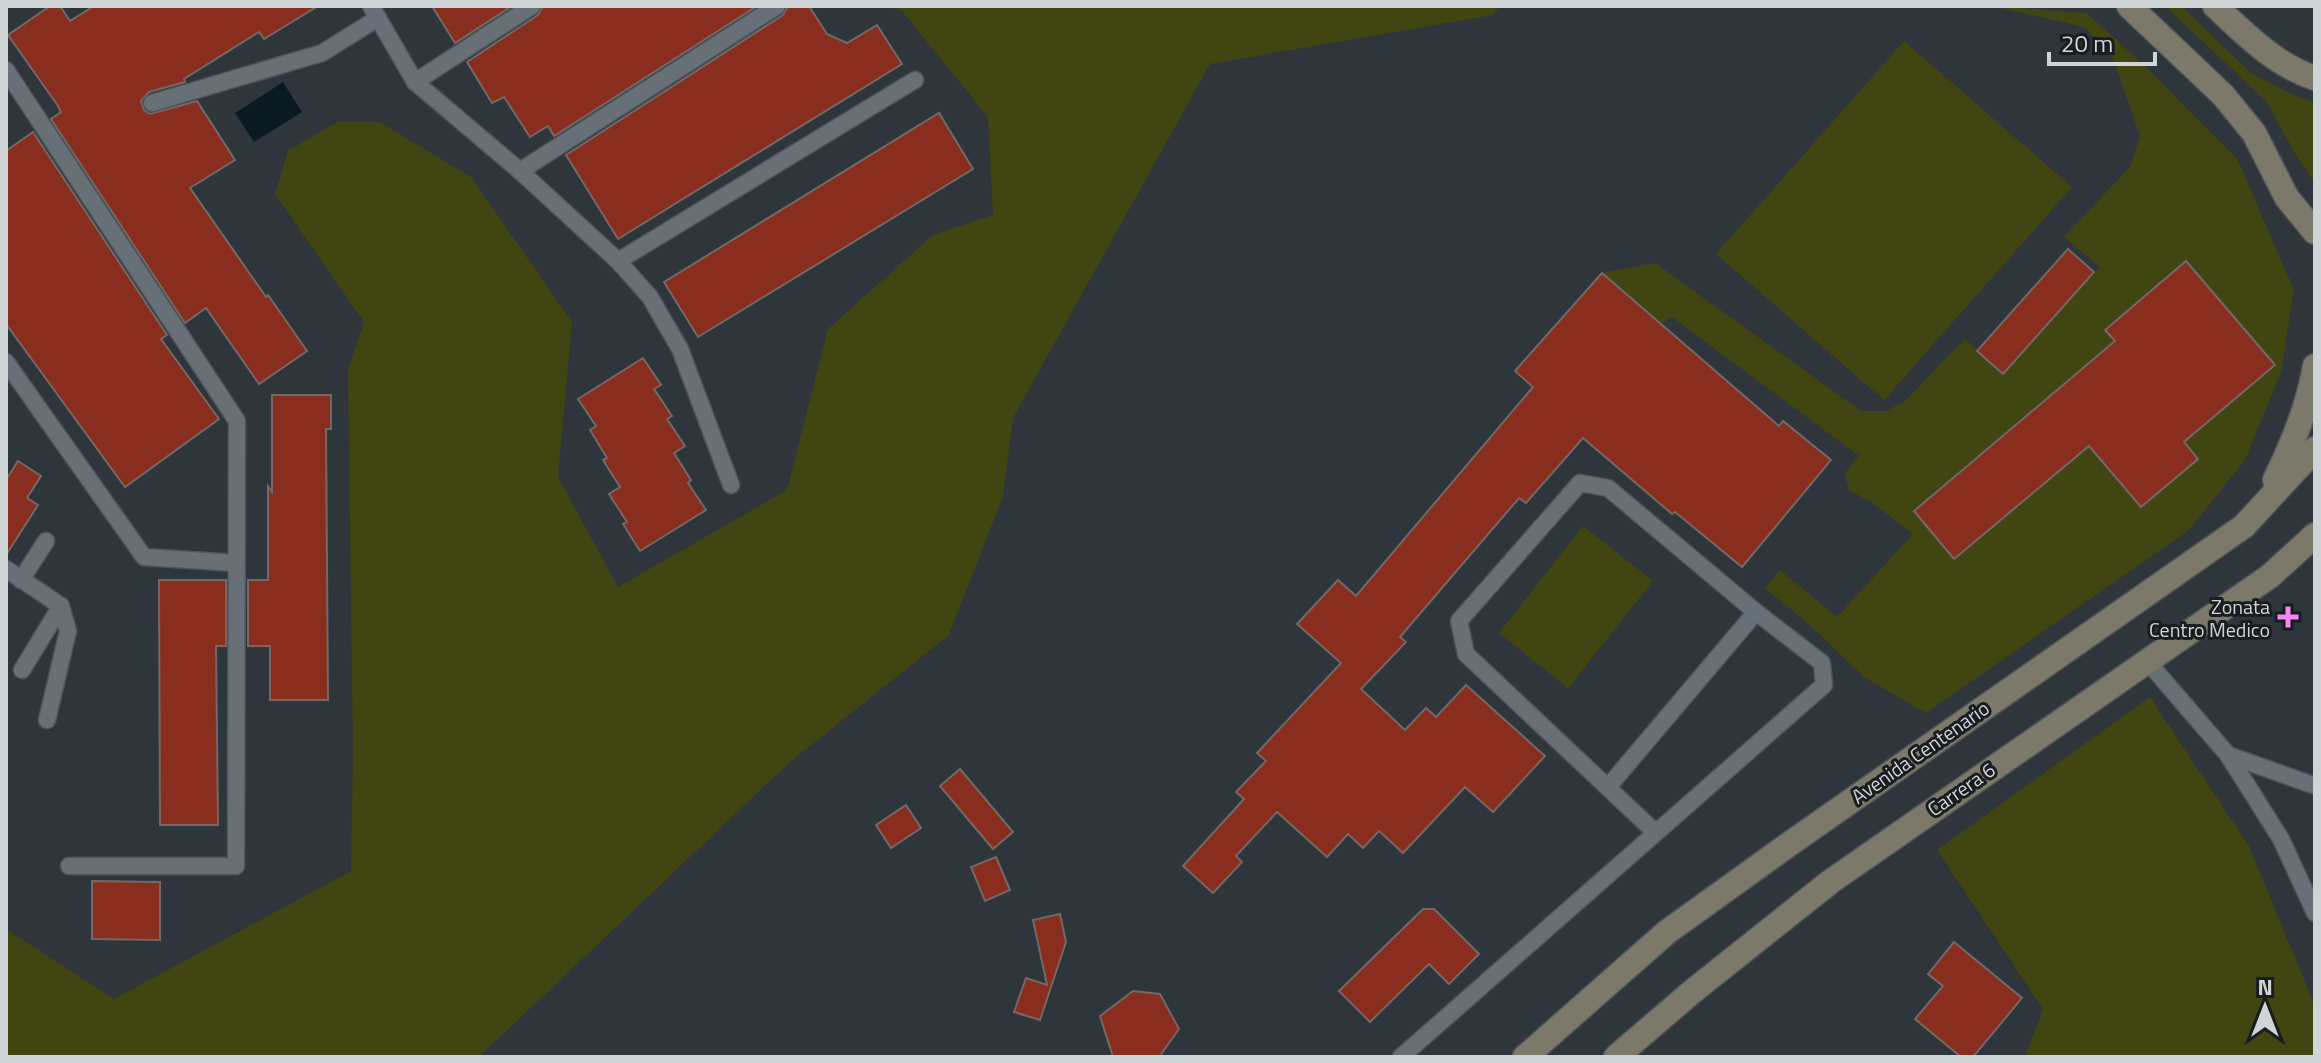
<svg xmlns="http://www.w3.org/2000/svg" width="2321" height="1063" font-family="'Titillium Web',sans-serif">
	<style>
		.green { fill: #404511 }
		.water { fill: #091b20 }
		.building { fill: #892e1e; stroke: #736865; stroke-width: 2 }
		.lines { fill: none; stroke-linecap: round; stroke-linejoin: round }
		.lane-casing { stroke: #4e5459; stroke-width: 19 }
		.secondary-casing { stroke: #4e5459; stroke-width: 27 }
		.lane { stroke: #677077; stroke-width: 16 }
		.secondary { stroke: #7c796a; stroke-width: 24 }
		.poi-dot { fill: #f489f0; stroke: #1a1d20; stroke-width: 3 }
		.labels { text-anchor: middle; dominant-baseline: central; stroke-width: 6; stroke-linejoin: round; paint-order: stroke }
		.poi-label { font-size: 20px; fill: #cfd4d7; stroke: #1a1d20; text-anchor: end }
		.street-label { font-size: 20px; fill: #cfd4d7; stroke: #1a1d20 }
	</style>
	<rect width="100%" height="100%" fill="#2e363c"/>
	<g class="green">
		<path d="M 885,6 L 1500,6 L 1493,15 L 1210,64 L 1013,418 L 1003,496 L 949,635 L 791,761 L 479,1057 L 6,1057 L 6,929 L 114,999 L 351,871 L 353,752 L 348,371 L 364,322 L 275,194 L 288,151 L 337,122 L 380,122 L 471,177 L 572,322 L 558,477 L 618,587 L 787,490 L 828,329 L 933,235 L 993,215 L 988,117 L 902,11 Z"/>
		<path d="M 1993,6 L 2087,13 L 2147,68 L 2238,160 L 2294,290 L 2281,372 L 2245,460 L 2188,531 L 1926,713 L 1864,677 L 1813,628 L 1765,588 L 1780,570 L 1837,617 L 1913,534 L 1871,502 L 1849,490 L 1845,473 L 1859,456 L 1672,317 L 1662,324 L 1602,273 L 1655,263 L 1861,411 L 1886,411 L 1904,402 L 1965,339 L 2003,373 L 2100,267 L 2064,237 L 2130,167 L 2140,136 L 2112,56 L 2084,27 Z"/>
		<path d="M 2165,6 L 2181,6 L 2251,73 L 2289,93 L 2315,103 L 2315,183 L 2297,157 L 2266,101 Z"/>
		<path d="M 1904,41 L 2072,187 L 1884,400 L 1716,254 Z"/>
		<path d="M 1583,526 L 1653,581 L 1568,688 L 1499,633 Z"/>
		<path d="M 2150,697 L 2249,846 L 2315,1006 L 2315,1057 L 2025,1057 L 2043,1009 L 1937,850 Z"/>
	</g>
	<path class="water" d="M 283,82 L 302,112 L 254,142 L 235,113 Z"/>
	<g class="building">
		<path d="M 50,6 L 60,6 L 70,21 L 94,6 L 318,6 L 264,39 L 259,32 L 184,79 L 185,82 L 149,92 L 141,101 L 144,110 L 150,114 L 197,101 L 235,160 L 190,188 L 266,297 L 268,295 L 307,351 L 259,384 L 206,308 L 185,323 L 51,119 L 61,112 L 58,106 L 8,35 Z"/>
		<path d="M 432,6 L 512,6 L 455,43 Z"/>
		<path d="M 543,6 L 757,6 L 554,136 L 548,126 L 530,137 L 504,97 L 492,103 L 467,62 L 538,15 Z"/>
		<path d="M 788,6 L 809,6 L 827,34 L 847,43 L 877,25 L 902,64 L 618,239 L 566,155 L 783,15 Z"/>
		<path d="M 939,113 L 973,169 L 698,337 L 664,282 Z"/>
		<path d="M 33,132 L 167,335 L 161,339 L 219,419 L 125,487 L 6,324 L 6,151 Z"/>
		<path d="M 2068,249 L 2094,272 L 2003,374 L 1977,351 Z"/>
		<path d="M 2186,261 L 2275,365 L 2184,442 L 2198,459 L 2141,507 L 2089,446 L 1954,559 L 1914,511 L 2115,341 L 2105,330 Z"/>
		<path d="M 1602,273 L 1779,426 L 1783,421 L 1831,460 L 1742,567 L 1675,512 L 1672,514 L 1583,438 L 1526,503 L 1519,498 L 1400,637 L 1406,642 L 1361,689 L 1405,730 L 1426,708 L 1436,717 L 1466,685 L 1545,756 L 1493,812 L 1465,787 L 1403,853 L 1379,831 L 1363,848 L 1348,834 L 1327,857 L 1277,812 L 1236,856 L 1242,862 L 1213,893 L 1183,866 L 1244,799 L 1236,792 L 1266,761 L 1257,753 L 1341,663 L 1297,624 L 1338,580 L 1356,596 L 1533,387 L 1515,371 Z"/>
		<path d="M 643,358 L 661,385 L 654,389 L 672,416 L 667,419 L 685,446 L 674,453 L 691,480 L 688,483 L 706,510 L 640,551 L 623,524 L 627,522 L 609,494 L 620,487 L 603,460 L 607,458 L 590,430 L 596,426 L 578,399 Z"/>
		<path d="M 272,395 L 331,395 L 331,429 L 326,429 L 328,700 L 270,700 L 270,646 L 248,646 L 248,580 L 268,580 L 268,486 L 272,492 Z"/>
		<path d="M 18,461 L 41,476 L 27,498 L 38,505 L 6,555 L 6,480 Z"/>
		<path d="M 159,580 L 226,580 L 226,646 L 216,646 L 218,825 L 160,825 Z"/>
		<path d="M 960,769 L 1013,832 L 993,849 L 940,786 Z"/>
		<path d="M 906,805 L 921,828 L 891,848 L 876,825 Z"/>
		<path d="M 996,857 L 1010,890 L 985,901 L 971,867 Z"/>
		<path d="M 92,881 L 160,882 L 160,940 L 92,939 Z"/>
		<path d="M 1423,909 L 1434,909 L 1479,954 L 1449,984 L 1429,964 L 1370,1022 L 1339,991 Z"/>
		<path d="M 1060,914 L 1066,942 L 1040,1020 L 1014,1012 L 1026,978 L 1047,985 L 1033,920 Z"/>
		<path d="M 1954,942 L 2022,998 L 1973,1057 L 1961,1057 L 1915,1019 L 1943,986 L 1928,974 Z"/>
		<path d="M 1133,991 L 1160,994 L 1179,1029 L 1159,1057 L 1113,1057 L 1100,1016 Z"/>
	</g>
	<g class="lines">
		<defs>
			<g id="lane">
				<path d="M 371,6 L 415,82 L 520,171 L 618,261 L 650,297 L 680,349 L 731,485"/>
				<path d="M 6,70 L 237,421 L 236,866 L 69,866"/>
				<path d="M 415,82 L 532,6"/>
				<path d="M 152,103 L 322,53 L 378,18"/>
				<path d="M 520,171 L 777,6"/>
				<path d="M 618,261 L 915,80"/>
				<path d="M 6,362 L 144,557 L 236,563"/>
				<path d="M 6,569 L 61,606 L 68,631 L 47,720"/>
				<path d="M 21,580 L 46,541"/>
				<path d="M 2147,661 L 2228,755 L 2281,839 L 2315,913"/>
				<path d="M 22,670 L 61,606"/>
				<path d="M 2228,755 L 2313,785"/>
				<path d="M 1608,787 L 1756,612"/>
				<path d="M 1401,1057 L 1824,685 L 1822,663 L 1756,612 L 1608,488 L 1580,483 L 1459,621 L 1466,654 L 1656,833"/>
			</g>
			<g id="secondary">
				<path d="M 2129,6 L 2223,95 L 2254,133 L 2287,198 L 2315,232"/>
				<path d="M 2215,6 C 2245,34 2275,65 2315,78"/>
				<path d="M 2275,480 C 2293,443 2308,407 2315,366"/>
				<path d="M 1525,1057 L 1667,932 L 1788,845 L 2244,526 L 2315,449"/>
				<path d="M 1616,1057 L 1693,991 L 1830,882 L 2270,576 L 2315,535"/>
			</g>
		</defs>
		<use href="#lane" class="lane-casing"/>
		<use href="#secondary" class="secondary-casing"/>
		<use href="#lane" class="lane"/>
		<use href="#secondary" class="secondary"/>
	</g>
	<path class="poi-dot" d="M2284 605h8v8h8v8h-8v8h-8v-8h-8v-8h8z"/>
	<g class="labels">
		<g class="poi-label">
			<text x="2270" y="606">Zonata<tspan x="2270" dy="23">Centro Medico</tspan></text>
		</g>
		<g class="street-label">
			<text transform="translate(1920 752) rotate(-35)">Avenida Centenario</text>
			<text transform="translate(1961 789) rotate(-35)">Carrera 6</text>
		</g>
	</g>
	<rect width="2321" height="1063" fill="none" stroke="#cfd4d7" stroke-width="16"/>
	<g transform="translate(2265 1007)" stroke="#1a1d20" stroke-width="6" paint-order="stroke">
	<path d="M0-6L14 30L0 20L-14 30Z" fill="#cfd4d7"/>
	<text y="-12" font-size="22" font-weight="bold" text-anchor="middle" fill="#cfd4d7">N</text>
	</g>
	<path d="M2049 52v12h106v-12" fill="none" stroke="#cfd4d7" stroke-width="4"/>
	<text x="2061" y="52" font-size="24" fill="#cfd4d7" stroke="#1a1d20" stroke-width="6" paint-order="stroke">20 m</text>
</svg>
